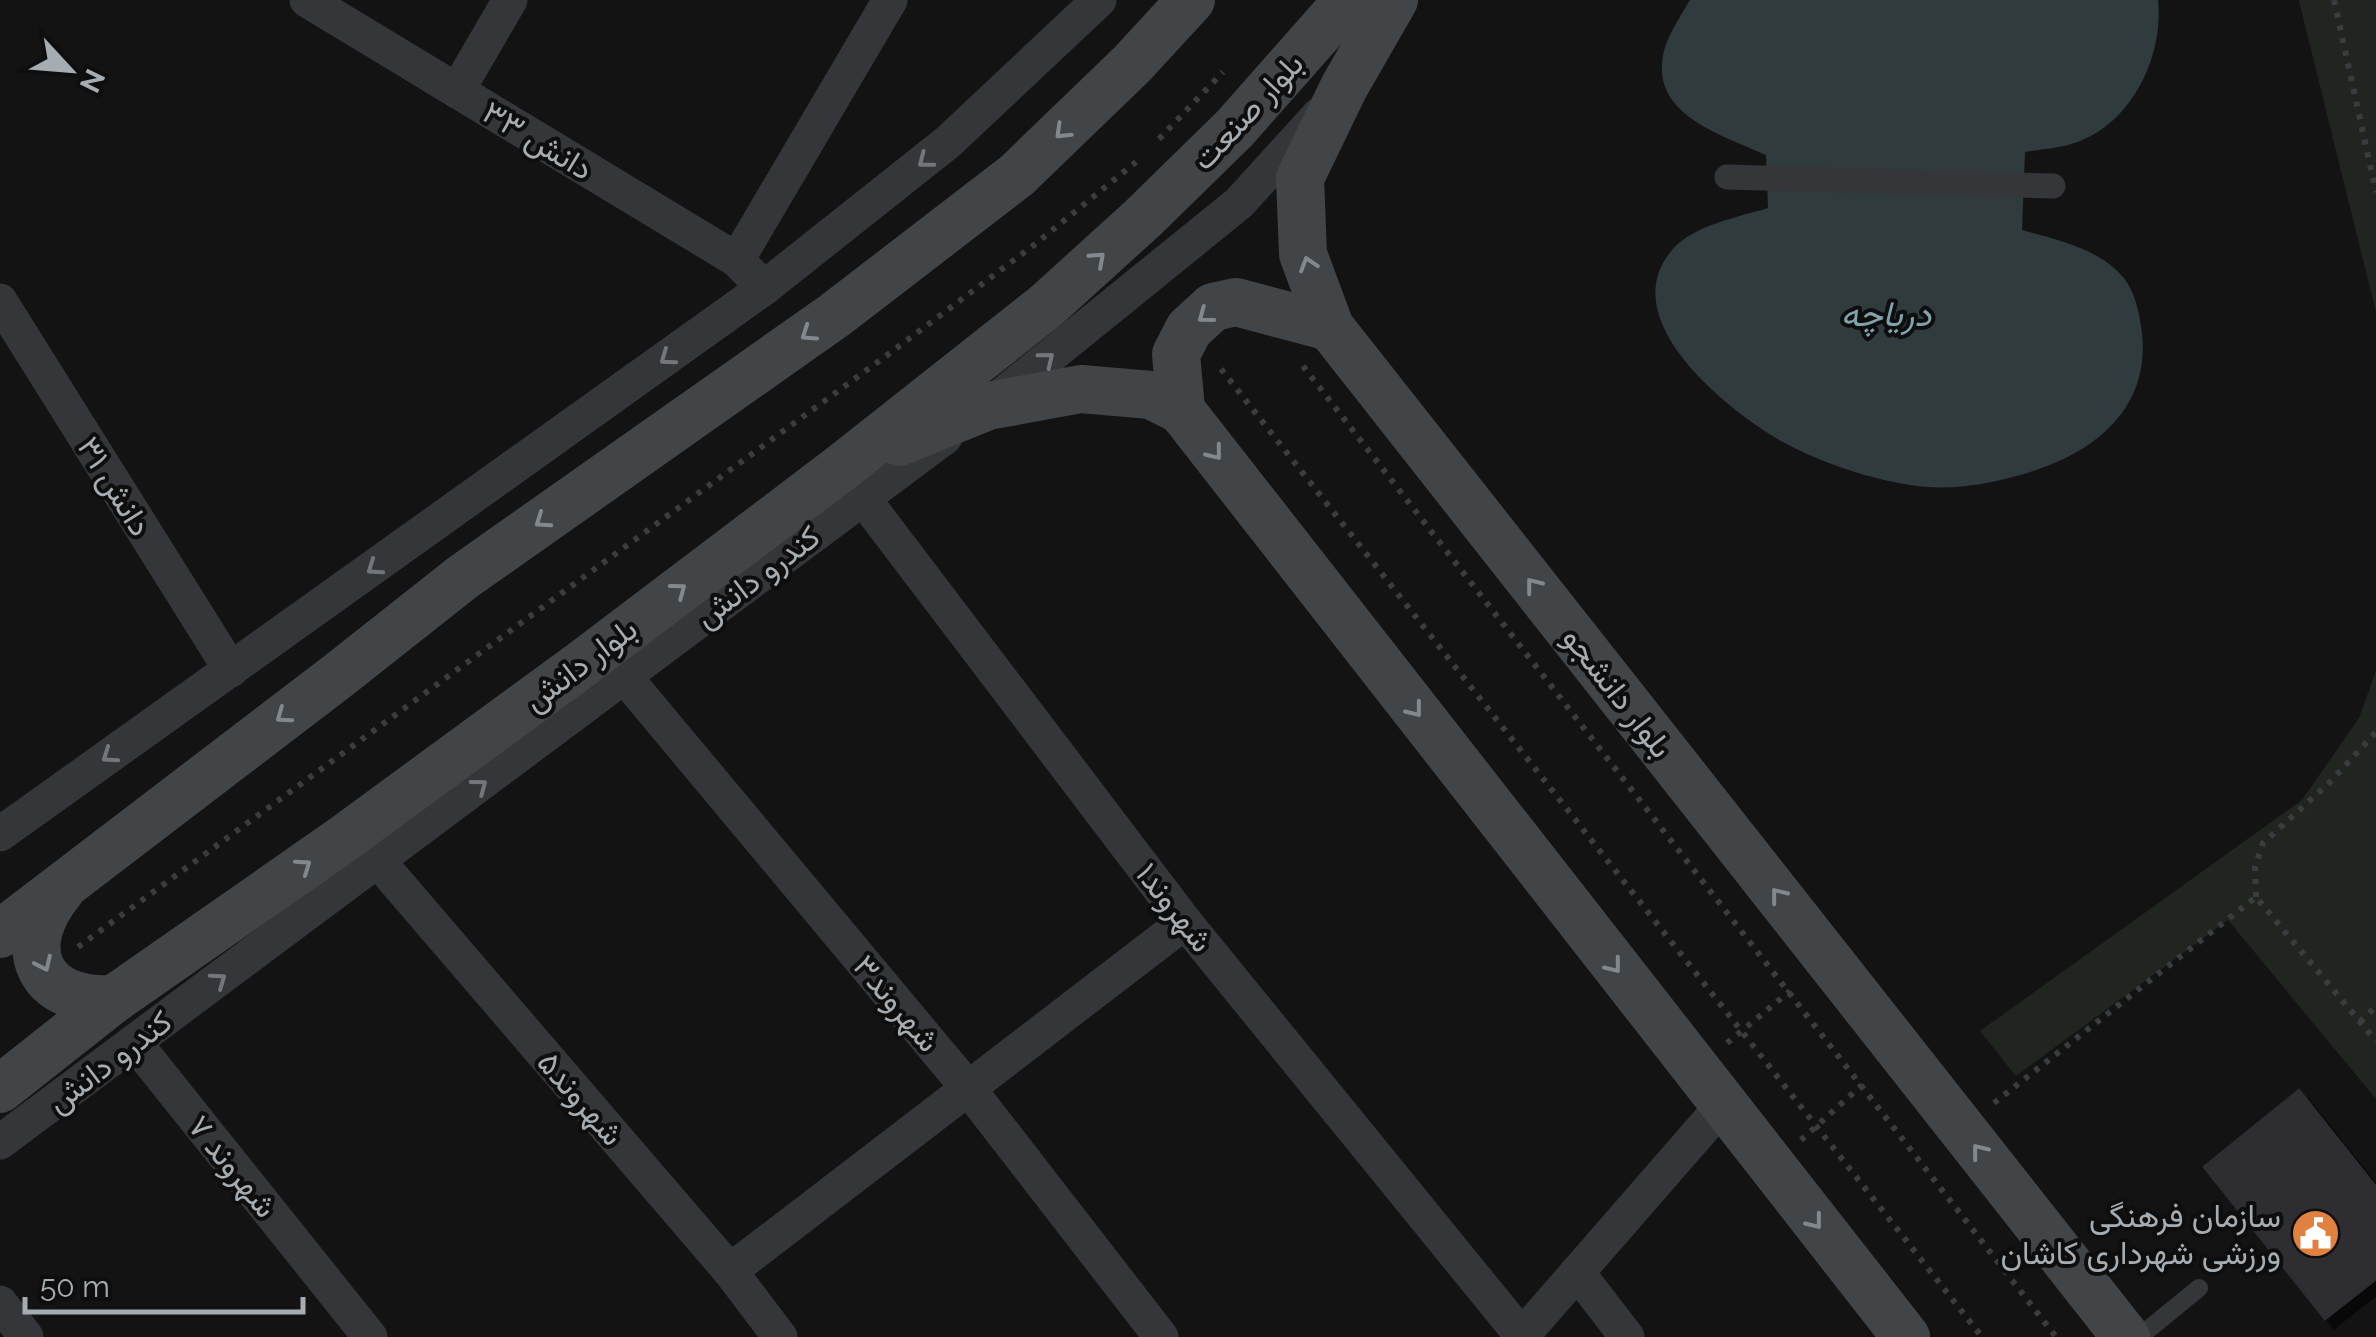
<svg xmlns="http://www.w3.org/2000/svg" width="2376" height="1337" font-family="Raleway,Vazirmatn,sans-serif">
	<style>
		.green { fill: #20261f }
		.water { fill: #2f3b3d }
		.building { fill: #2e2e30; stroke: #2d2d30; stroke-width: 2.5; filter: url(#shadow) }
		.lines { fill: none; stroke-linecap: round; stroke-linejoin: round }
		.path { stroke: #3a3d3f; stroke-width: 6; stroke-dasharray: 5 8; stroke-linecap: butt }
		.service { stroke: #343639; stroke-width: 18 }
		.pedestrian { stroke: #343639; stroke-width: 25 }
		.minor { stroke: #343639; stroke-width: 35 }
		.secondary { stroke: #424548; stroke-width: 48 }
		.oneway { stroke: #82898e }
		.oneway2 { stroke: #72777c }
		.labels { text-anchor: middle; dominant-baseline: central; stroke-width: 8; stroke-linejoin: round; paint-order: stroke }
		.street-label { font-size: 32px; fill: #a5adb3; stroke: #0e0e0f }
		.poi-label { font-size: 32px; fill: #a5adb3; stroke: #0e0e0f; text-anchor: end }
		.water-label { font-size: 35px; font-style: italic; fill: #7fa2ab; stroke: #0e0e0f }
	</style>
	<defs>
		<filter id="shadow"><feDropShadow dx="9" dy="9" stdDeviation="0" flood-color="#0009"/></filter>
	</defs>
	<rect width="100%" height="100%" fill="#131314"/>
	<g class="green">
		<path d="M 2299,0 L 2376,0 L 2376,312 L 2299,1 Z"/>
		<path d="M 2376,671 L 2376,1099 L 2228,920 L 2016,1076 L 1980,1031 L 2302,800 L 2359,718 Z"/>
	</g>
	<path class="water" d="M 1690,0 L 2158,0 C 2164,58 2130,127 2071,144 C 2056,149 2040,149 2025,152 L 2022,230 C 2057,240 2098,248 2123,277 C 2134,290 2139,311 2141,326 C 2153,401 2103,448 2036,470 C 2000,482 1956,491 1917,486 C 1872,480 1821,463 1781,441 C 1726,409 1613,319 1672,250 C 1693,225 1739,217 1768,208 L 1766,155 C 1728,137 1658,118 1662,64 C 1663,41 1679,19 1690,0 Z"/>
	<path class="building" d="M 2299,1090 L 2376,1187 L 2376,1279 L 2325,1319 L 2204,1167 Z"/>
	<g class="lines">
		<g class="path">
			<path d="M 2334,0 L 2376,192"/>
			<path d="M 1159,139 L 1223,72"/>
			<path d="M 1303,366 L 2056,1337"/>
			<path d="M 1221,369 L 1982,1337"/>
			<path d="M 2256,897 L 2255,867 L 2263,843 L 2330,782 L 2376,732"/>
			<path d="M 78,947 L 890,353 L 1034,245 L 1136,162"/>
			<path d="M 2360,1022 L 2376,1006"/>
			<path d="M 1727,1043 L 1790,991"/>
			<path d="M 1994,1103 L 2256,897 L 2376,1041"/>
			<path d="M 1801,1140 L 1862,1085"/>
		</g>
		<path class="service" d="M 2139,1337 L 2199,1288"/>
		<path class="pedestrian" d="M 1727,177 L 2053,186"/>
		<g class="minor">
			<path d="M 307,0 L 737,260 L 764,288"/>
			<path d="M 457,91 L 510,0"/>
			<path d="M 737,260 L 890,0"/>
			<path d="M 0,301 L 231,670"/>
			<path d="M 991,404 L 1239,203 L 1319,115"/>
			<path d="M 850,481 L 1185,922 L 1522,1336"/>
			<path d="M 624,676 L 968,1088 L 1161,1337"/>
			<path d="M 0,834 L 764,288 L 948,142 L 1099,0"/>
			<path d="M 379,862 L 730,1271 L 780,1337"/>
			<path d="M 134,1042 L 370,1337"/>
			<path d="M 0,1142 L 945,437"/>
			<path d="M 730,1271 L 1185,922"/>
			<path d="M 1577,1272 L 1627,1337"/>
			<path d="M 0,1303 L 26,1337"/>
			<path d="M 1521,1337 L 1723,1105"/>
		</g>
		<g class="secondary">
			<path d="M 1394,0 L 1344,87 L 1300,178 L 1303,254 L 1330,327 L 2126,1337"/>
			<path d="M 1181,410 L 1176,354 L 1189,329 L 1213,307 L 1236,302 L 1330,327"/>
			<path d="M 899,442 L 988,406 L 1081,389 L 1151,395 L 1181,410 L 1906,1337"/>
			<path d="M 61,890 C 13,948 38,1004 114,999"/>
			<path d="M 0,934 L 339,675 L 463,577 L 835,315 L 1017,175 L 1132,64 L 1191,0"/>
			<path d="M 0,1089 L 114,999 L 339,842 L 582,664 L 841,468 L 1046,306 L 1143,218 L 1235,128 L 1348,0"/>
		</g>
	</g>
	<defs><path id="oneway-chevron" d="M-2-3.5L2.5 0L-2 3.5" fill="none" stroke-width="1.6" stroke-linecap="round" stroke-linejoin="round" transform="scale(2.5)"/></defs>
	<g class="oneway">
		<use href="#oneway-chevron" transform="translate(1062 132) rotate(136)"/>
		<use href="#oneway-chevron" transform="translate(1098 259) rotate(-42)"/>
		<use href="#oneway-chevron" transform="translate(1308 264) rotate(-107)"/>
		<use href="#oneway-chevron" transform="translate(1205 316) rotate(143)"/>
		<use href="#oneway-chevron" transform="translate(808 334) rotate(146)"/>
		<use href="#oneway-chevron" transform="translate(1215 453) rotate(52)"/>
		<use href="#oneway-chevron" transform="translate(542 521) rotate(145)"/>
		<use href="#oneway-chevron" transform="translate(1533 585) rotate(-128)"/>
		<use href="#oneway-chevron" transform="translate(679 590) rotate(-37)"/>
		<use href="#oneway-chevron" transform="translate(1415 710) rotate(52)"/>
		<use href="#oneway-chevron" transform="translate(283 716) rotate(144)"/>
		<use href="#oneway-chevron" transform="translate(304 866) rotate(-35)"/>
		<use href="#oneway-chevron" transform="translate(1778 895) rotate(-128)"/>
		<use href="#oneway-chevron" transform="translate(44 964) rotate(65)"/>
		<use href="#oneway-chevron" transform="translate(1614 966) rotate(52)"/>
		<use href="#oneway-chevron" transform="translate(1979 1151) rotate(-128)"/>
		<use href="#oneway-chevron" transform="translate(1815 1222) rotate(52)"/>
	</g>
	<g class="oneway2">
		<use href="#oneway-chevron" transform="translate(925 161) rotate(142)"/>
		<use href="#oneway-chevron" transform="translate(667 358) rotate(144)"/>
		<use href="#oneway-chevron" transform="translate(1047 359) rotate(-39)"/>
		<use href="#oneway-chevron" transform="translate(374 568) rotate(145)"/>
		<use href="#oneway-chevron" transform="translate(109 756) rotate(145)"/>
		<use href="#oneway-chevron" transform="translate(480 786) rotate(-37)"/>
		<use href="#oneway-chevron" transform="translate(219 980) rotate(-36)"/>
	</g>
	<defs>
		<symbol id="civic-disc" viewBox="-11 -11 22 22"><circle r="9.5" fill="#e0813f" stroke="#0e0e0f"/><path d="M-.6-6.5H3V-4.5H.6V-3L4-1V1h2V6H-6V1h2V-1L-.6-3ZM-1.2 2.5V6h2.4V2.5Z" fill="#fff"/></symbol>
	</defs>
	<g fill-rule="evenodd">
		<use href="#civic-disc" x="2288" y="1206" width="55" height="55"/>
	</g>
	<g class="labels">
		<g class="street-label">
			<text transform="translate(1247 111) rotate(-47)">بلوار صنعت</text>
			<text transform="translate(538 140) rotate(31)">دانش ۳۳</text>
			<text transform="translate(115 486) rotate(58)">دانش ۳۱</text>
			<text transform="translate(757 576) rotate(-37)">کندرو دانش</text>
			<text transform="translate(580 664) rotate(-37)">بلوار دانش</text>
			<text transform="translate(1618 692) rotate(52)">بلوار دانشجو</text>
			<text transform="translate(1175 907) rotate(52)">شهروند۱</text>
			<text transform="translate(897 1003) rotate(50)">شهروند۳</text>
			<text transform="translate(109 1061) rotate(-37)">کندرو دانش</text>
			<text transform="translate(581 1098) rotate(49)">شهروند۵</text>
			<text transform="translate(233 1166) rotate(51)">شهروند ۷</text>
		</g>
		<g class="poi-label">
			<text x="2281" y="1215">سازمان فرهنگی<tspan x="2281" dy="37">ورزشی شهرداری کاشان</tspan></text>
		</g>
		<g class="water-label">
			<text x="1886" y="313">دریاچه</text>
		</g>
	</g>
	<g transform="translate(70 70) rotate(116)" stroke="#0e0e0f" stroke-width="8" paint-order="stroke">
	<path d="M0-8L18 38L0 25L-18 38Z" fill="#a5adb3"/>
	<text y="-15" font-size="28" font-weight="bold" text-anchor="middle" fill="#a5adb3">N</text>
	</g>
	<path d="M25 1297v15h278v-15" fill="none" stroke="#a5adb3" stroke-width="5"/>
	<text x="40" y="1297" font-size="30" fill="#a5adb3" stroke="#0e0e0f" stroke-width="8" paint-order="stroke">50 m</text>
</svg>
